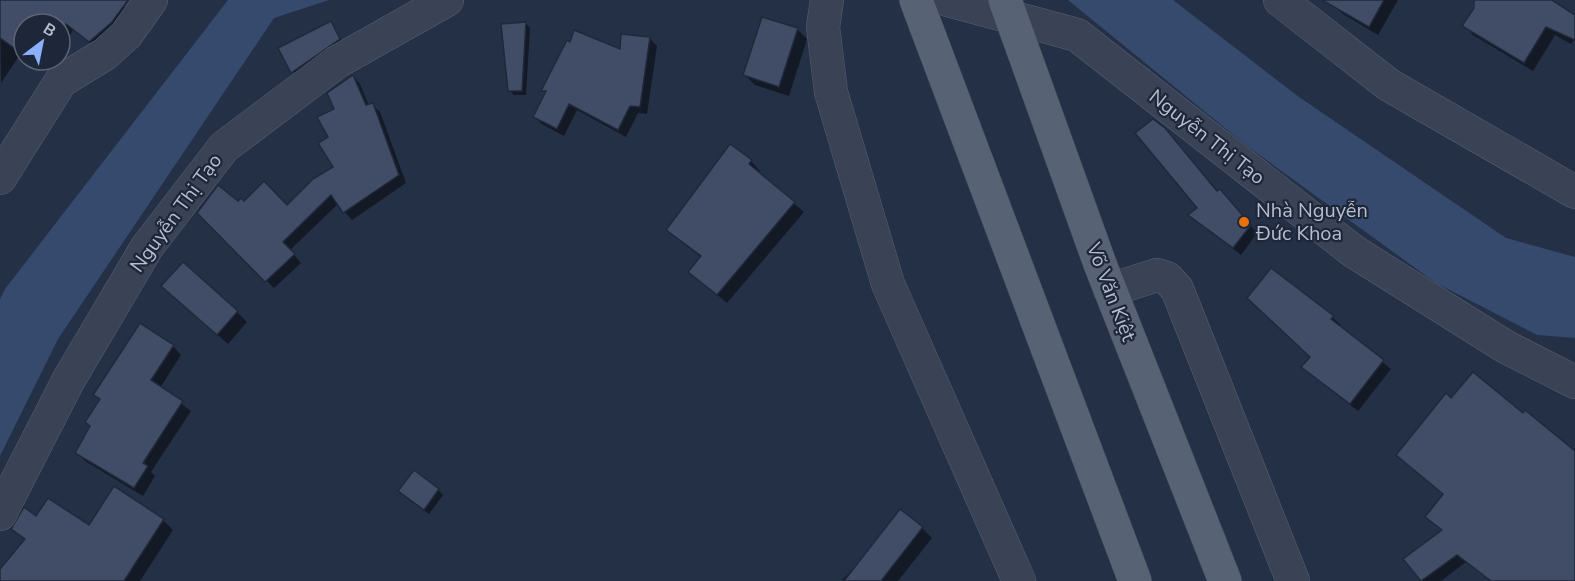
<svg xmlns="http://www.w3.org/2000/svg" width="1575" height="581" font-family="'Nunito Sans',sans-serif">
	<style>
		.water { fill: #364a6e }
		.shadow { fill: #0007 }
		.building { fill: #414d66; stroke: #20293c; stroke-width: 1.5 }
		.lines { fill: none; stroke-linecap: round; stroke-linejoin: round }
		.minor-casing { stroke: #586072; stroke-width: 34 }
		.major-casing { stroke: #434b5e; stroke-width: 34 }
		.minor { stroke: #394355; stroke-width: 33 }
		.major { stroke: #576275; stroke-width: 33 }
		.major-bridge-casing { stroke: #434b5e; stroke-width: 34; stroke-linecap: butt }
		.major-bridge { stroke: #576275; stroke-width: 33 }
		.food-dot { fill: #e8710a; stroke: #1e273a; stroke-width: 2 }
		.labels { text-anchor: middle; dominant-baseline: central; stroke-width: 4.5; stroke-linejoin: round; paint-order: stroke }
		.street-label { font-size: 20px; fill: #b7bece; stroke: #1e273a }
		.poi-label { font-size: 20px; fill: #b7bece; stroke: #1e273a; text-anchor: start }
	</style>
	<rect width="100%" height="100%" fill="#243046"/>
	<g class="water">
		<path d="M 228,0 L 329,0 L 274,18 L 58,339 L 0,456 L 0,299 L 5,289 Z"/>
		<path d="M 1068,0 L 1173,0 L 1299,97 L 1506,238 L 1575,257 L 1575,338 L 1537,335 L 1436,283 L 1247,146 Z"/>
	</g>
	<g class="shadow">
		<path d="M 0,0 L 117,0 L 131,12 L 97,48 L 73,30 L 61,50 L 60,24 L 24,24 L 24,55 L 21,53 L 1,83 Z"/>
		<path d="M 1337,0 L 1398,0 L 1378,35 L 1343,14 L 1334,6 Z"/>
		<path d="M 1480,0 L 1547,0 L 1575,18 L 1575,38 L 1571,44 L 1555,35 L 1533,71 L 1473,35 L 1465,26 Z"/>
		<path d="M 331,22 L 343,44 L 297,77 L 280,49 Z"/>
		<path d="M 525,23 L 530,28 L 526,95 L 514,95 L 509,90 Z"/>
		<path d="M 797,29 L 807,39 L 789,96 L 755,85 L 745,75 Z"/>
		<path d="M 649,38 L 657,46 L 647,114 L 638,113 L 626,137 L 577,110 L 564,136 L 542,124 L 534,117 L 546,93 L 543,91 Z"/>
		<path d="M 31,60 L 44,60 L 40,66 Z"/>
		<path d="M 353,76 L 360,84 L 369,106 L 372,105 L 380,112 L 406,183 L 352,220 L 338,204 L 290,250 L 301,263 L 274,288 L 199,213 L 238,203 L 287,207 L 335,168 L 330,138 L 336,110 Z"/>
		<path d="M 1172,137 L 1218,192 L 1227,198 L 1257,233 L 1241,255 L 1191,215 L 1199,208 Z"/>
		<path d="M 751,161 L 760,171 L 758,173 L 804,212 L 727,303 L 690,272 L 702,258 L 668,230 Z"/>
		<path d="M 1271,270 L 1333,318 L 1341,325 L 1339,327 L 1391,369 L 1358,411 L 1311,374 L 1312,357 Z"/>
		<path d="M 173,295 L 237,312 L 247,322 L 228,344 Z"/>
		<path d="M 173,346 L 181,355 L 160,388 L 191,411 L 151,472 L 155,476 L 143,496 L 85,461 L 77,452 L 92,427 L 101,400 L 95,395 Z"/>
		<path d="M 1451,400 L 1523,416 L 1575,451 L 1575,581 L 1493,581 L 1466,562 L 1441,581 L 1423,581 L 1405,559 L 1443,531 L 1427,517 L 1445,494 Z"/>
		<path d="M 114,489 L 163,520 L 173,530 L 140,581 L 0,581 L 0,571 L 26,541 L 13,528 L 36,518 L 90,528 Z"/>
		<path d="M 438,490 L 443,495 L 429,514 L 405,496 Z"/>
		<path d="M 922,528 L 932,538 L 898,581 L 842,580 L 863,559 Z"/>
	</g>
	<g class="building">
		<path d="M 0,0 L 128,0 L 112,22 L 89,42 L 66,24 L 60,34 L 60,24 L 24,24 L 24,55 L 0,38 Z"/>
		<path d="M 1322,0 L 1384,0 L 1369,27 Z"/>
		<path d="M 1474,0 L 1552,0 L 1575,15 L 1575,40 L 1546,27 L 1524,63 L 1462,26 L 1474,8 Z"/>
		<path d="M 762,17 L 798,28 L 779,87 L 743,75 Z"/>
		<path d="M 331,21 L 340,39 L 291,73 L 278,48 Z"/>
		<path d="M 526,22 L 522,91 L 508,91 L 501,24 Z"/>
		<path d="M 574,30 L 620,49 L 621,34 L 650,37 L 640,107 L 630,106 L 618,130 L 569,104 L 557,129 L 533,117 L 546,91 L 541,91 L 567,40 L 570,42 Z"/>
		<path d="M 353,75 L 366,105 L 373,103 L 399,175 L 343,213 L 331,195 L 283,242 L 295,254 L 265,282 L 197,213 L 218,185 L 238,201 L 241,198 L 244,201 L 264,181 L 287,205 L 313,179 L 333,167 L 318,143 L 328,137 L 317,117 L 334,109 L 327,93 Z"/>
		<path d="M 1153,119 L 1165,128 L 1217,191 L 1220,189 L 1251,225 L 1233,248 L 1188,215 L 1197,208 L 1135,133 Z"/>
		<path d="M 730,144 L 752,160 L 749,164 L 795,202 L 717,295 L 688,272 L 701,256 L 666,230 Z"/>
		<path d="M 183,262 L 238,311 L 217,335 L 161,286 Z"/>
		<path d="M 1271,268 L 1334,316 L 1331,319 L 1384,360 L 1350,404 L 1301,367 L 1310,357 L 1247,298 Z"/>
		<path d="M 140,323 L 174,345 L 151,380 L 183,401 L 143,463 L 148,466 L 134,488 L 75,453 L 90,426 L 85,422 L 100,399 L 93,395 Z"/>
		<path d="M 1473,372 L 1523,413 L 1525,410 L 1575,451 L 1575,581 L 1491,581 L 1457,555 L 1421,581 L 1403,559 L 1442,530 L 1425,517 L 1443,494 L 1396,455 L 1446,393 L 1451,398 Z"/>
		<path d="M 414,470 L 439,489 L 424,510 L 398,491 Z"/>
		<path d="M 114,486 L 164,519 L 124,581 L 0,581 L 0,569 L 25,539 L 11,529 L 24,507 L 36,516 L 48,498 L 89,525 Z"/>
		<path d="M 900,509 L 923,527 L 881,581 L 844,581 Z"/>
	</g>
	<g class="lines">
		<defs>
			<g id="minor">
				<path d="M 827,0 L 823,27 L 831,92 L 888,284 L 1019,581"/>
				<path d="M 948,0 L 1077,35 L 1353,251 L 1506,347 L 1575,382"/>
				<path d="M 1280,0 L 1389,85 L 1575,192"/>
				<path d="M 0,178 L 61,81 L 105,54 L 126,35 L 151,0"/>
				<path d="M 1110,290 L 1157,275 L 1167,278 L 1177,289 L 1293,581"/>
				<path d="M 0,514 L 68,381 L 147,247 L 224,147 L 337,62 L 447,0"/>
			</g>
			<g id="major">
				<path d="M 916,0 L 1135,581"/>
				<path d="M 1100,264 L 1225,581"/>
			</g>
		</defs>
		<use href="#minor" class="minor-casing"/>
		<use href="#major" class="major-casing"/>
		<use href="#minor" class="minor"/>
		<use href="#major" class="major"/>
		<defs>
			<path id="major-bridge" d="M 1005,0 L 1100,264"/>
		</defs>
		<use href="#major-bridge" class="major-bridge-casing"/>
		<use href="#major-bridge" class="major-bridge"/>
	</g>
	<circle class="food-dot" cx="1244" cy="222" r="6"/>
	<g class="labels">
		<g class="street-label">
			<text transform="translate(1207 137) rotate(38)">Nguyễn Thị Tạo</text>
			<text transform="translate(176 213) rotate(-54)">Nguyễn Thị Tạo</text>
			<text transform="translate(1111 292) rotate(69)">Võ Văn Kiệt</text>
		</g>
		<g class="poi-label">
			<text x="1256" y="210">Nhà Nguyễn<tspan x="1256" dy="23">Đức Khoa</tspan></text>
		</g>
	</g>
	<g transform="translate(42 42) rotate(32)"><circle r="28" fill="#1e273a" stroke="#5b6375" stroke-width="1.5"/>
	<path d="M0-4.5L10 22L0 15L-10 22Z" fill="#8bb0ff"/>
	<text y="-9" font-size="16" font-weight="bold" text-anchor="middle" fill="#b7bece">B</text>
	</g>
</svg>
